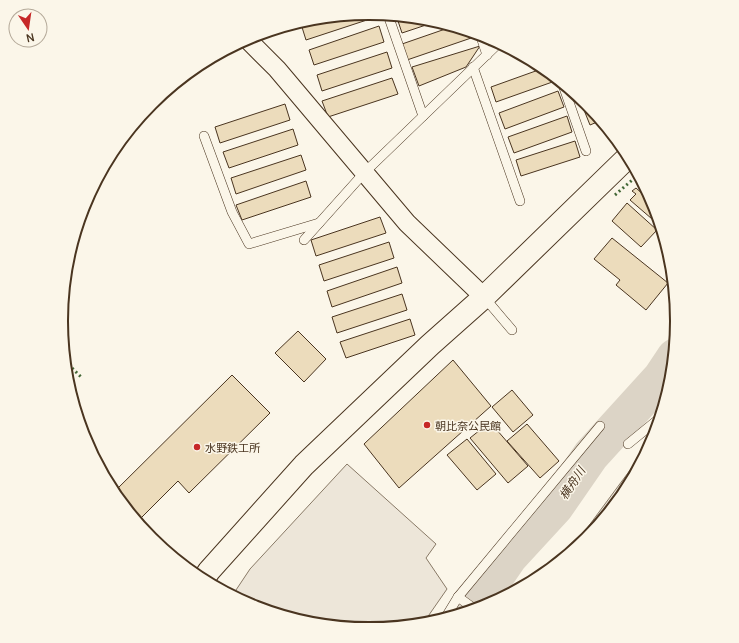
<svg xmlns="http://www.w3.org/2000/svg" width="739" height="643" font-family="Manrope,'Noto Sans JP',sans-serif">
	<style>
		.green { fill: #ede6d9; stroke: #887966 }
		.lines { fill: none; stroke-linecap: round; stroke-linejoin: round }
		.river { stroke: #dcd4c6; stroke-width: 37 }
		.building { fill: #ecdcbc; stroke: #4a3520 }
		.service-casing { stroke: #4a3520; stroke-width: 10 }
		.minor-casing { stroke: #4a3520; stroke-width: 20 }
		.tertiary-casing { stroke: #4a3520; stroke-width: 24 }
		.service { stroke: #fbf6e9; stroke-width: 9 }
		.minor { stroke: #fbf6e9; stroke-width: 18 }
		.tertiary { stroke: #fbf6e9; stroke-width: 22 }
		.hedge { stroke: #436837; stroke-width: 3; stroke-dasharray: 2 3; stroke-linecap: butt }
		.poi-dot { fill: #c62828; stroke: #fbf6e9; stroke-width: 1.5 }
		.labels { text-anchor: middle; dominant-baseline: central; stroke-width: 3; stroke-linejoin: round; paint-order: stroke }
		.poi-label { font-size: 11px; fill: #4a3520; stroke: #fbf6e9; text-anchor: start }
		.water-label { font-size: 12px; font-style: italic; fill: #4a3520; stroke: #fbf6e9 }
		.rim { fill: none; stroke: #4a3520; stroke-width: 2 }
	</style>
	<rect width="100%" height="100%" fill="#fbf6e9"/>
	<g class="green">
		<path d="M 656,435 L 626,493 L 587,540 L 565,558 Z"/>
		<path d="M 347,464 L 436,544 L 426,558 L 447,589 L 422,625 L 369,630 L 309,624 L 251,606 L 232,596 L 250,569 Z"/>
	</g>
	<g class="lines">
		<path class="river" d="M 472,611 L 509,557 L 555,507 L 591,455 L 661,378 L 675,357"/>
	</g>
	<g class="building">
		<path d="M 370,13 L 375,14 L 376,17 L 306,40 L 301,24 L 321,18 Z"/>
		<path d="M 402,16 L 430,19 L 438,21 L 402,33 L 397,18 Z"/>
		<path d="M 379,26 L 384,42 L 314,65 L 309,50 Z"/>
		<path d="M 454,26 L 476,33 L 477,36 L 407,60 L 402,44 Z"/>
		<path d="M 480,46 L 466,67 L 419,86 L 412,67 Z"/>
		<path d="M 387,52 L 392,68 L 322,91 L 317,75 Z"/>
		<path d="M 544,68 L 558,80 L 496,102 L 491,87 Z"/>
		<path d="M 392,78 L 398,94 L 328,117 L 322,101 Z"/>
		<path d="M 558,91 L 564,107 L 505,129 L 499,113 Z"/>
		<path d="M 285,104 L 290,120 L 220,143 L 215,127 Z"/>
		<path d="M 591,107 L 602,120 L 590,125 L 584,110 Z"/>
		<path d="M 567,116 L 572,132 L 514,153 L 508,137 Z"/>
		<path d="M 293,129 L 298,145 L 229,168 L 223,152 Z"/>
		<path d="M 575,141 L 580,157 L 521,176 L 516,160 Z"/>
		<path d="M 301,155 L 306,170 L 236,194 L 231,178 Z"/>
		<path d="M 306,181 L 311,197 L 242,220 L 236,205 Z"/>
		<path d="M 643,181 L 652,199 L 638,186 Z"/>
		<path d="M 636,188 L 655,205 L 661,224 L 659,225 L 630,200 L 636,194 L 632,191 Z"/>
		<path d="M 627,203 L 657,230 L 641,247 L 612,221 Z"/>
		<path d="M 380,217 L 386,233 L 316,256 L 311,240 Z"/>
		<path d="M 612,238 L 668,283 L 646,310 L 616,285 L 620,280 L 594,259 Z"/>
		<path d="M 389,242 L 394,258 L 324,281 L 319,265 Z"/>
		<path d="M 397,267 L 402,283 L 332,307 L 327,291 Z"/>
		<path d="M 402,294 L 407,310 L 337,333 L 332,317 Z"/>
		<path d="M 410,319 L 415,335 L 346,358 L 340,342 Z"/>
		<path d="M 298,331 L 326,359 L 304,382 L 275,353 Z"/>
		<path d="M 453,360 L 491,406 L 399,488 L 364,444 Z"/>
		<path d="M 232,375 L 270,413 L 189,493 L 178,481 L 137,522 L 113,493 Z"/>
		<path d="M 512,390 L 533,415 L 513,432 L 492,407 Z"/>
		<path d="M 490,422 L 528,466 L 508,483 L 470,438 Z"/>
		<path d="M 527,424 L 559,461 L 540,478 L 507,441 Z"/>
		<path d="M 467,439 L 496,474 L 477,490 L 447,455 Z"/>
	</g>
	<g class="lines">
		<defs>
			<g id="service">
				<path d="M 388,15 L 423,116"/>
				<path d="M 480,34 L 487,55"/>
				<path d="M 473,67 L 520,201"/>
				<path d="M 562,82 L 586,151"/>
				<path d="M 204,136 L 232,212 L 249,244 L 319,223"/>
				<path d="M 304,240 L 364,173 L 499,43"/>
				<path d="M 484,297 L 512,330"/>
				<path d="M 628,444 L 661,417"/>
				<path d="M 458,597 L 476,610"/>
				<path d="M 444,620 L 458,597 L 600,426"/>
			</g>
			<path id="minor" d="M 247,39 L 277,69 L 407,223 L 484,297"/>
			<path id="tertiary" d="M 203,580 L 209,571 L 304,465 L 430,345 L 484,297 L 629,156"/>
		</defs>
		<use href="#service" class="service-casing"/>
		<use href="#minor" class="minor-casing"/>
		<use href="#tertiary" class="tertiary-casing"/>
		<use href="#service" class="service"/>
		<use href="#minor" class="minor"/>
		<use href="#tertiary" class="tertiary"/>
		<g class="hedge">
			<path d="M 615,195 L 639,174"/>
			<path d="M 665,259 L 673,266"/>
			<path d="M 65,361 L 81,377"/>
		</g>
	</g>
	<g class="poi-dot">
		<circle cx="427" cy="425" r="4"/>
		<circle cx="197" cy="447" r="4"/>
	</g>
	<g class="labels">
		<g class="poi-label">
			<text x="435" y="425">朝比奈公民館</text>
			<text x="205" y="447">水野鉄工所</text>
		</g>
		<g class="water-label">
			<text transform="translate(572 483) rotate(-56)">横舟川</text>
		</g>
	</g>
	<path d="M0 0H739V643H0ZM68 321a301 301 0 1 1 602 0a301 301 0 1 1-602 0Z" fill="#fbf6e9" fill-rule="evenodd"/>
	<path class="rim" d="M68 321a301 301 0 1 1 602 0a301 301 0 1 1-602 0Z"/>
	<g transform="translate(28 28) rotate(167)"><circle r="19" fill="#fbf6e9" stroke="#b4a999"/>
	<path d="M0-3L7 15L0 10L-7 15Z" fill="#c62828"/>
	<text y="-6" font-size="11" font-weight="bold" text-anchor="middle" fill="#4a3520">N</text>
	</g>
</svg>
